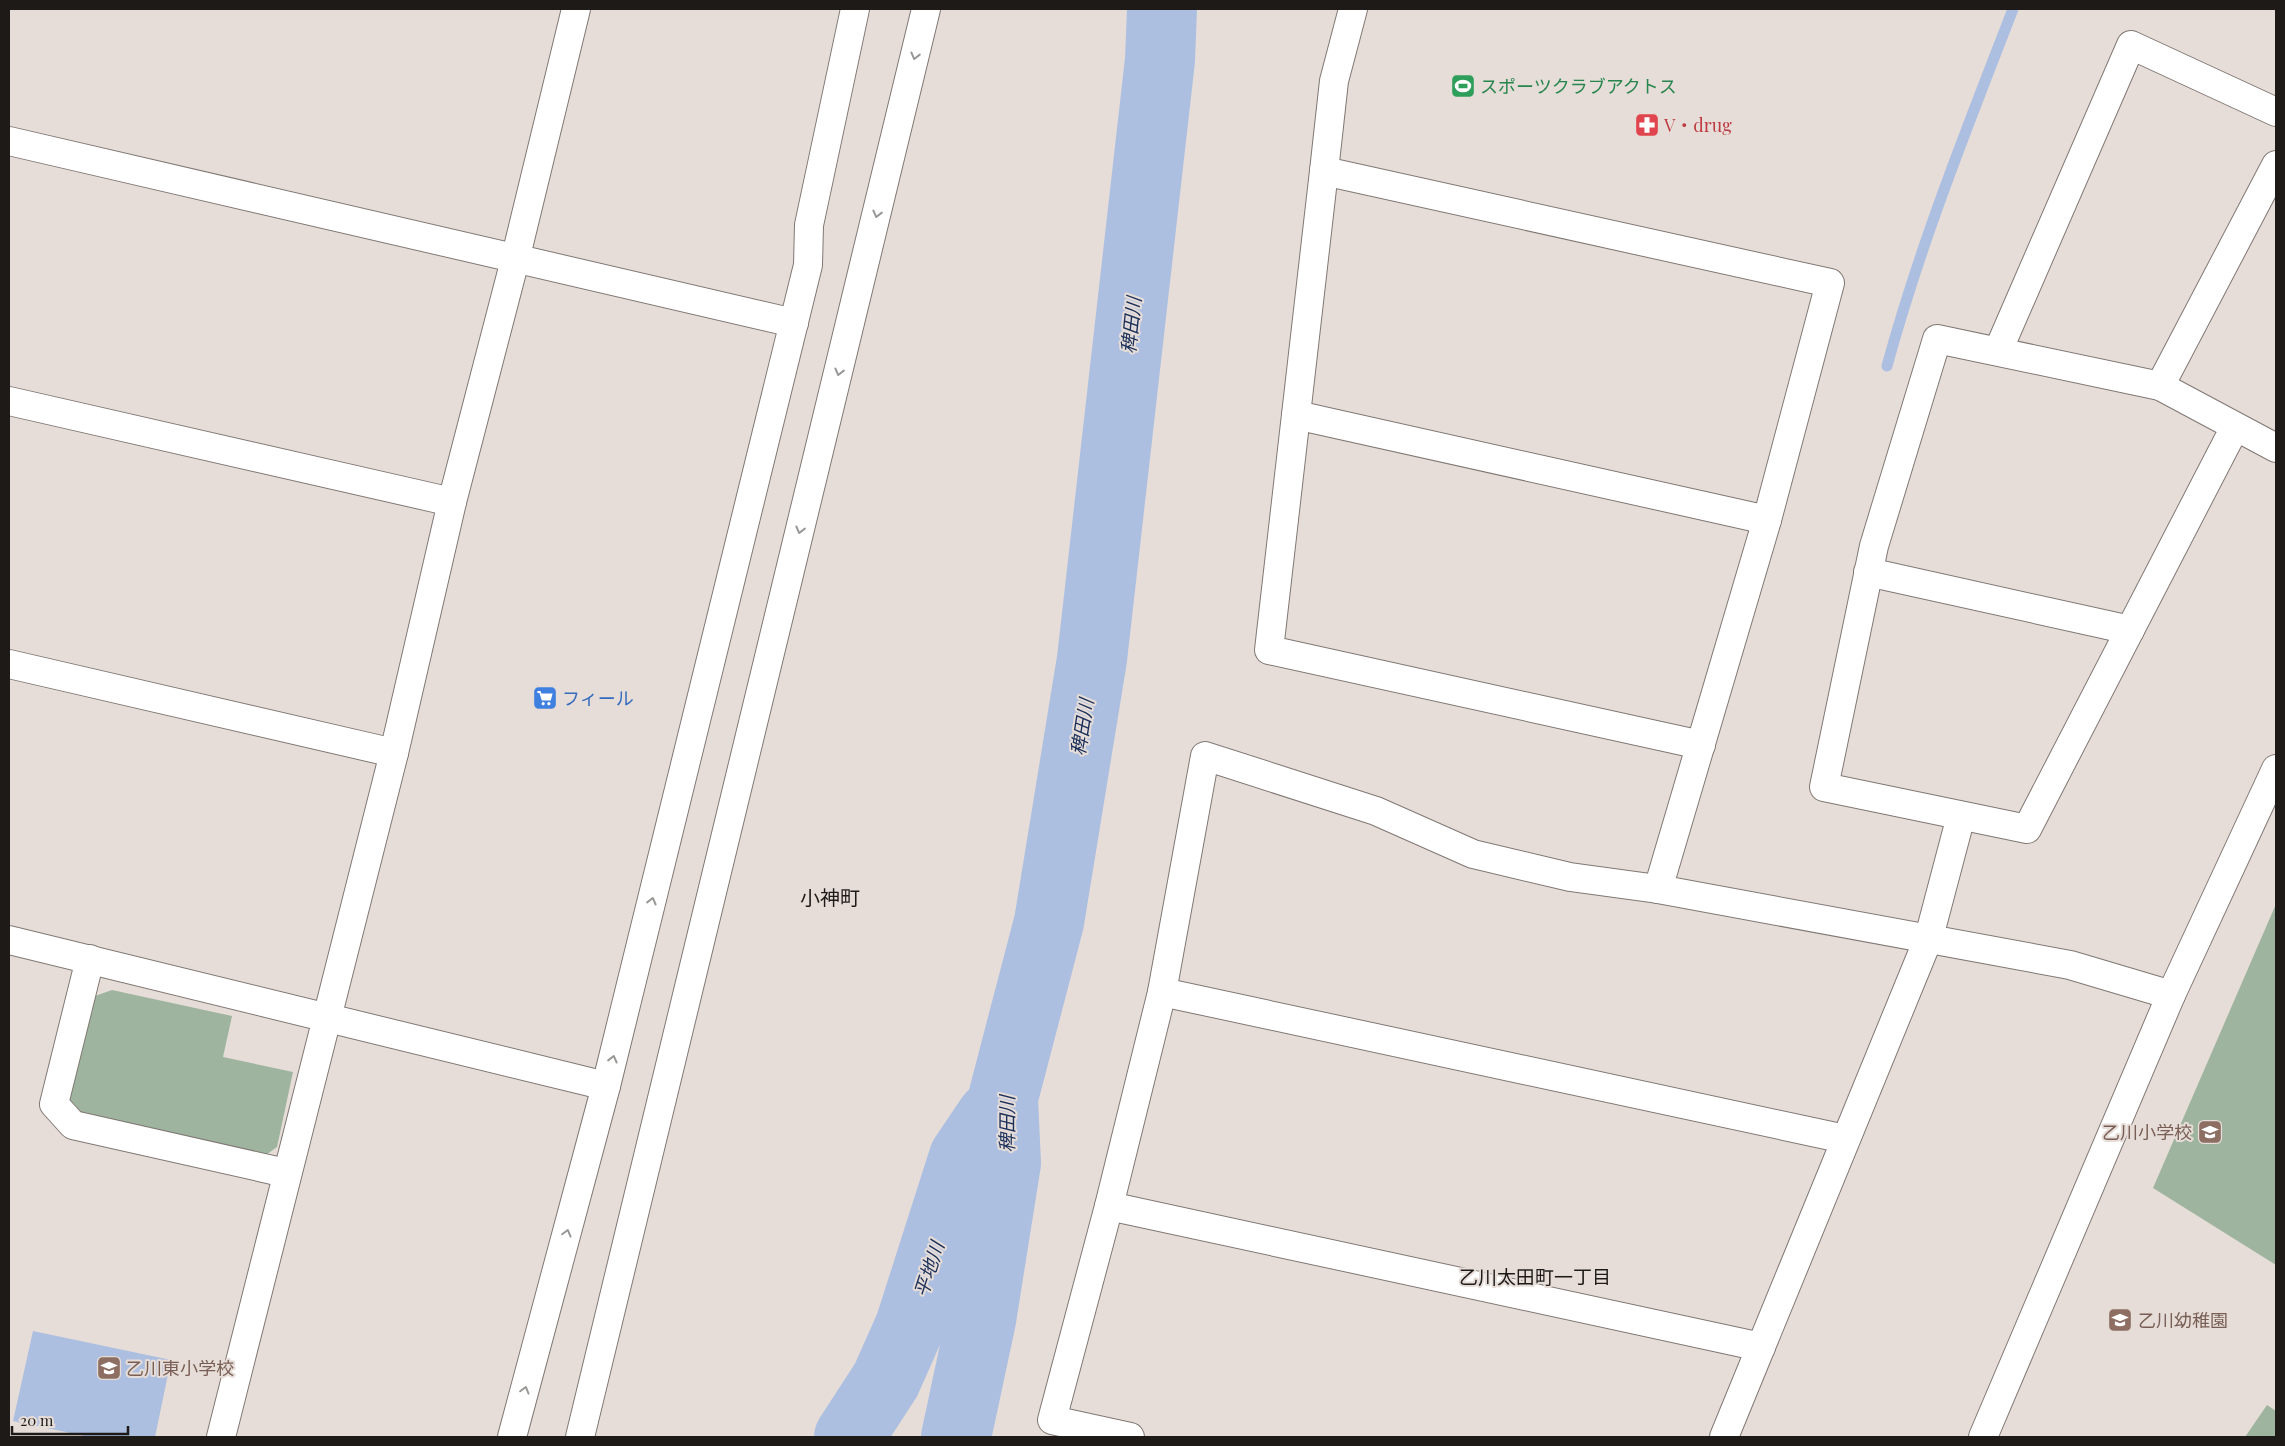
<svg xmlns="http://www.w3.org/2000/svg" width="2285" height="1446" font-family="'Playfair Display','Noto Sans JP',serif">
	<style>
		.green { fill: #9fb49f }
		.water { fill: #adbfe1 }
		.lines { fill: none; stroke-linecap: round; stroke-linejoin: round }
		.stream { stroke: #adbfe1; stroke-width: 11 }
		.river { stroke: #adbfe1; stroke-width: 70 }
		.minor-casing { stroke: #807874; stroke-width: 30 }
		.minor { stroke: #fff; stroke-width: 28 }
		.oneway { stroke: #999897 }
		.labels { text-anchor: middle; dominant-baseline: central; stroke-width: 4; stroke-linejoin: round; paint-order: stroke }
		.leisure-label { font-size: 18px; fill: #27864d; stroke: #e6ddd8; text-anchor: start }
		.health-label { font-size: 18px; fill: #be3a42; stroke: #e6ddd8; text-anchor: start }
		.shop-label { font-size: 18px; fill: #366cbe; stroke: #e6ddd8; text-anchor: start }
		.education-label { font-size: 18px; fill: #785e54; stroke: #e6ddd8; text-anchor: start }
		.water-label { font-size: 19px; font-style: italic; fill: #1a2f5a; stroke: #e6ddd8 }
		.neighbourhood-label { font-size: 19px; fill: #1d1a18; stroke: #e6ddd8 }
		.quarter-label { font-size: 20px; fill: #1d1a18; stroke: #e6ddd8 }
	</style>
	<rect width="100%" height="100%" fill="#e6ddd8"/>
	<g class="green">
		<path d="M 2276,904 L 2276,1265 L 2153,1188 Z"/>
		<path d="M 112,990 L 232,1016 L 223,1057 L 293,1072 L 277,1147 L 263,1157 L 79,1114 L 69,1100 L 95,996 Z"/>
		<path d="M 2267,1405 L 2276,1411 L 2276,1437 L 2245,1437 Z"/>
	</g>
	<path class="water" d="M 33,1331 L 171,1360 L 155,1437 L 90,1437 L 13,1421 Z"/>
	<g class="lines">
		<path class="stream" d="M 1887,366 C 1921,242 1967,128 2013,9"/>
		<g class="river">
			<path d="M 849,1437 L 886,1380 L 910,1326 L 964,1157 L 991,1117"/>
			<path d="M 956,1437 L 981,1320 L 1006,1163 L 1003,1098 L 1049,922 L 1092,659 L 1160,60 L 1162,9"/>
		</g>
		<defs>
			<g id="minor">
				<path d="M 1353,9 L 1334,81 L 1324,171 L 1830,283 L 1767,520 L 1658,889"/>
				<path d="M 9,141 L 794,323"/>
				<path d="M 1324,171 L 1269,650 L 1701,745"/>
				<path d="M 1998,351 L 2131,45 L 2276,112"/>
				<path d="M 2160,386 L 2276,165"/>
				<path d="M 9,401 L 452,502"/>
				<path d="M 1296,415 L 1767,520"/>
				<path d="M 2235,427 L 2027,829 L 1824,787 L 1874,546 L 1937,339 L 2160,386 L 2276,448"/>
				<path d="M 1868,572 L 2130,630"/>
				<path d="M 9,664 L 394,753"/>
				<path d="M 9,940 L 606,1086"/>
				<path d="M 90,959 L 54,1104 L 73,1125 L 286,1173"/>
				<path d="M 1162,992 L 1845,1139"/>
				<path d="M 1109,1206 L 1761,1347"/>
				<path d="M 221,1437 L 394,753 L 452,502 L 515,260 L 576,9"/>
				<path d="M 512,1437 L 606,1086 L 808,265 L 809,225 L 855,9"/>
				<path d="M 580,1437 L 926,9"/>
				<path d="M 1130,1437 L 1052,1420 L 1109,1206 L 1162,992 L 1205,756 L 1376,811 L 1473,854 L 1570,877 L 1658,889 L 2070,965 L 2171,995"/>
				<path d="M 1724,1437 L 1929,937 L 1961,816"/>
				<path d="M 1983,1437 L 2171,995 L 2276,769"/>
			</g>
		</defs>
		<use href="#minor" class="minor-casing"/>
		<use href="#minor" class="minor"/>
	</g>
	<defs><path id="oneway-chevron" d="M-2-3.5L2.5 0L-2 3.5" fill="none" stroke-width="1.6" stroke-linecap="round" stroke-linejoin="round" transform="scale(1.25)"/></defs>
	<g class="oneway">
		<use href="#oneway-chevron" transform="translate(915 56) rotate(104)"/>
		<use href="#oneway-chevron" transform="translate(877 214) rotate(104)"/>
		<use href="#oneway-chevron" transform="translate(839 372) rotate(104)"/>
		<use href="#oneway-chevron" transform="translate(800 530) rotate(104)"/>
		<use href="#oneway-chevron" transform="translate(652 901) rotate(-76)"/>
		<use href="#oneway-chevron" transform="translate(613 1059) rotate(-76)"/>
		<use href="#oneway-chevron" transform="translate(567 1233) rotate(-75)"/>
		<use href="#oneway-chevron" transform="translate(525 1390) rotate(-75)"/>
	</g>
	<defs>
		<symbol id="stadium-square" viewBox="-11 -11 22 22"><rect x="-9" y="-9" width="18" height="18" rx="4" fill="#2e9e5b" stroke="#e6ddd8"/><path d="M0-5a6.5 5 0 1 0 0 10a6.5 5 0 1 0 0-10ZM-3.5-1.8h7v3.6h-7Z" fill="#fff"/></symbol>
		<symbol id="pharmacy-square" viewBox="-11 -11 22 22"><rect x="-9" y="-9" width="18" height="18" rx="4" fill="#e0444e" stroke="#e6ddd8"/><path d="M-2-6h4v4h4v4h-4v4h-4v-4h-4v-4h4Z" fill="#fff"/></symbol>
		<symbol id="supermarket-square" viewBox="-11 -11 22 22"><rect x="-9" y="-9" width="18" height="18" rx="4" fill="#3f7fe0" stroke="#e6ddd8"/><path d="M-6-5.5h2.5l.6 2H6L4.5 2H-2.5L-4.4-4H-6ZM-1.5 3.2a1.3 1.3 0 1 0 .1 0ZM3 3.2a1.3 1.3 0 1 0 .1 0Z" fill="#fff"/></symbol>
		<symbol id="school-square" viewBox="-11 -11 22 22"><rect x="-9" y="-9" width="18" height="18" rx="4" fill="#8d6e63" stroke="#e6ddd8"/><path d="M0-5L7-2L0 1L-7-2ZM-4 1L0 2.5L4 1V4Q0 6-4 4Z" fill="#fff"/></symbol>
	</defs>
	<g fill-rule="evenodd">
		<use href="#stadium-square" x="1449" y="72" width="28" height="28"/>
		<use href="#pharmacy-square" x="1633" y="111" width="28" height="28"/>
		<use href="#supermarket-square" x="531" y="684" width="28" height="28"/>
		<use href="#school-square" x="2196" y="1118" width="28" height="28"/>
		<use href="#school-square" x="2106" y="1306" width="28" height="28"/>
		<use href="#school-square" x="95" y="1354" width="28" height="28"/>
	</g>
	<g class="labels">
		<g class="leisure-label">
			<text x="1480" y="86">スポーツクラブアクトス</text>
		</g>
		<g class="health-label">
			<text x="1664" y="125">V・drug</text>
		</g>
		<g class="shop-label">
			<text x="562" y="698">フィール</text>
		</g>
		<g class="education-label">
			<text x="2192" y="1132" text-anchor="end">乙川小学校</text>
			<text x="2138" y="1320">乙川幼稚園</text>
			<text x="126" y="1368">乙川東小学校</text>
		</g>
		<g class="water-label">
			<text transform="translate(1130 325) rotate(-84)">稗田川</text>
			<text transform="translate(1081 727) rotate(-81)">稗田川</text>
			<text transform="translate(1006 1124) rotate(-90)">稗田川</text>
			<text transform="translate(928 1269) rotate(-72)">平地川</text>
		</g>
		<g class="neighbourhood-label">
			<text x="1535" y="1276">乙川太田町一丁目</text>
		</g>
		<g class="quarter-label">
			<text x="830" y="896">小神町</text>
		</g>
	</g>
	<rect width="2285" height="1446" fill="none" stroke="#1d1a18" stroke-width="20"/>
	<path d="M12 1426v8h116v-8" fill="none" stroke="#1d1a18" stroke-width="2.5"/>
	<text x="20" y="1426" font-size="15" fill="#1d1a18" stroke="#e6ddd8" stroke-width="4" paint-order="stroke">20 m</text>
</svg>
